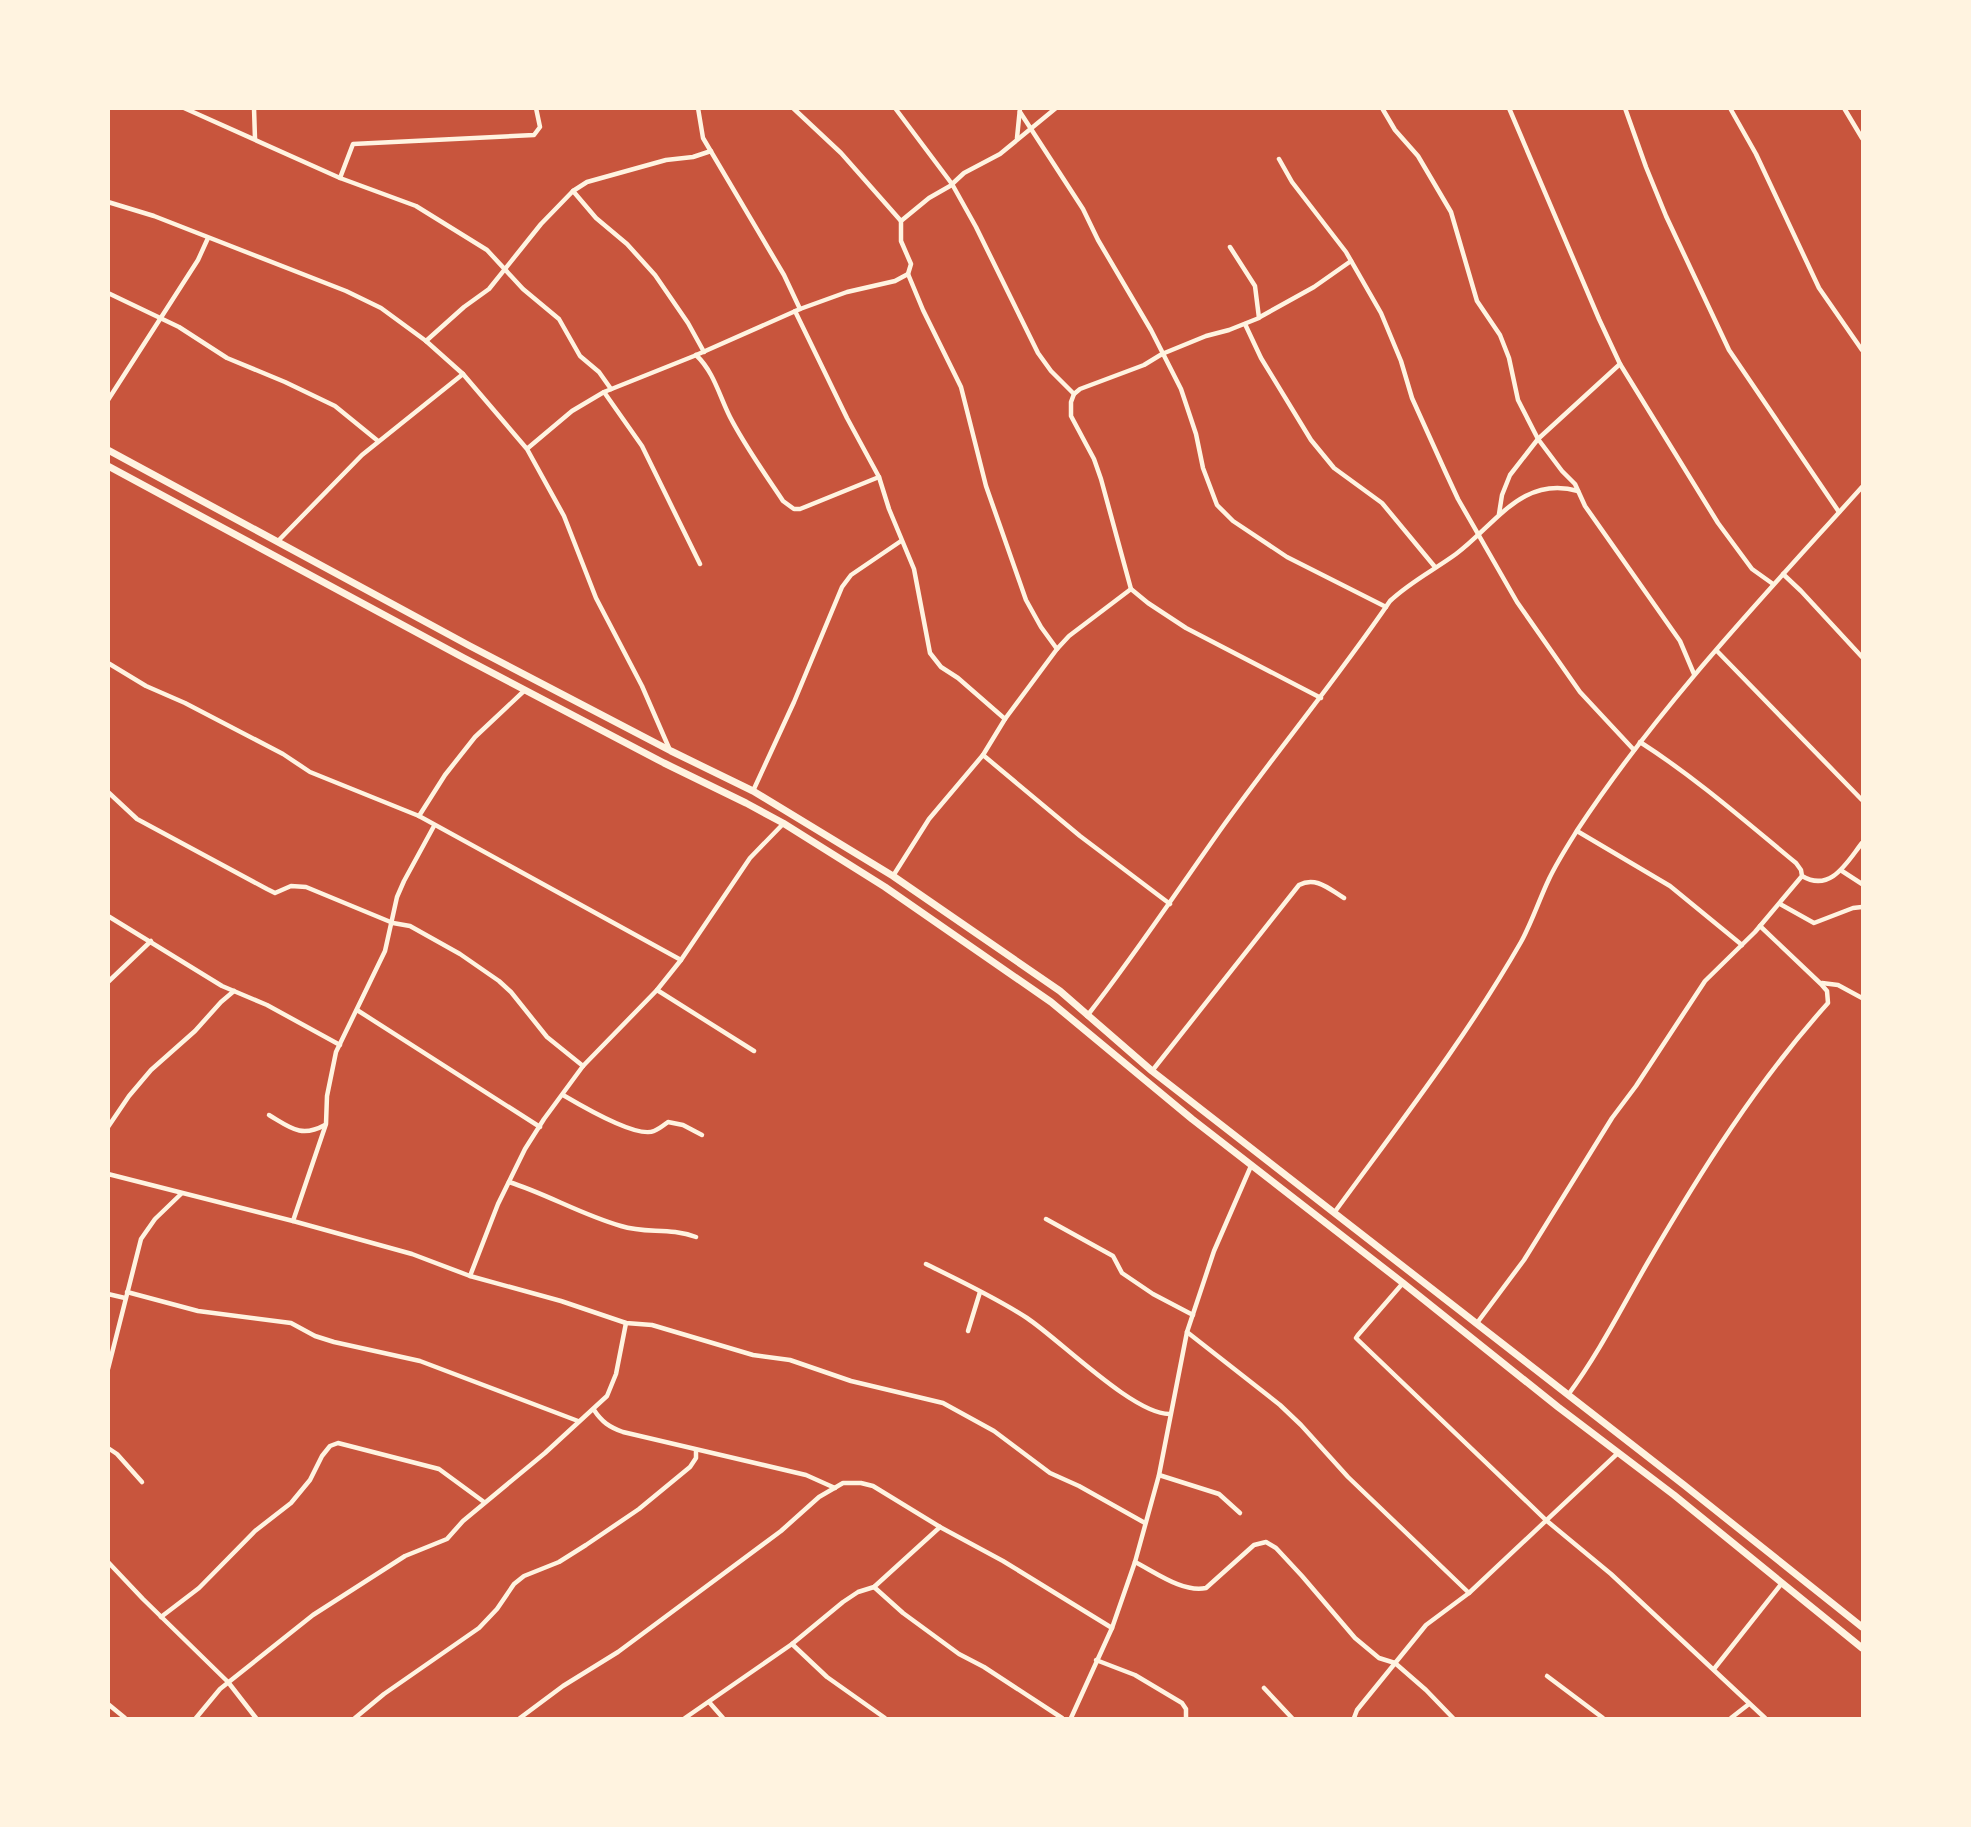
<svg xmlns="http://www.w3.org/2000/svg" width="1971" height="1827" font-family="'Titillium Web',sans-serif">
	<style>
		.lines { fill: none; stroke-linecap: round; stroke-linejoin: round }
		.minor { stroke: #fff3e0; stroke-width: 4.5 }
		.trunk { stroke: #fff3e0; stroke-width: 7 }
	</style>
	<rect width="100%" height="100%" fill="#c8553d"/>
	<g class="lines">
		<g class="minor">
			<path d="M 184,108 L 340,178 L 416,206 L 487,250 L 523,289 L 559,319 L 580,356 L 599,372 L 611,389"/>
			<path d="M 254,108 L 255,139"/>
			<path d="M 698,108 L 703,138 L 784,275 L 800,309"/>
			<path d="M 793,108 L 841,153 L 901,221"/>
			<path d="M 895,108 L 952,184 L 976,227 L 1038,353 L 1051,371 L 1074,394"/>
			<path d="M 1056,108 L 1000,154 L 964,173 L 950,186 L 929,198 L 901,221 L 901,241 L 911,264 L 908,274 L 923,310 L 961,387 L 986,486 L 1026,600 L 1041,627 L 1057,649"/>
			<path d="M 1382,108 L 1395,130 L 1418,156 L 1451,212 L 1477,301 L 1500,335 L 1509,358 L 1518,400 L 1538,439 L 1562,471 L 1575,484 L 1585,506 L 1680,641 L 1694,674"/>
			<path d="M 1509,108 L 1599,319 L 1620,364 L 1718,523 L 1752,569 L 1773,584"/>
			<path d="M 1625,108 L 1646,167 L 1666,216 L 1729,350 L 1839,512"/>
			<path d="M 1730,108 L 1756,154 L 1819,288 L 1862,350"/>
			<path d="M 1844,108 L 1862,138"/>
			<path d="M 1020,112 L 1083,209 L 1098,240 L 1151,330 L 1181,389 L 1196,434 L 1203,468 L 1217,505 L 1233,521 L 1287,557 L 1386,607"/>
			<path d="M 1017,138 L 1020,108"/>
			<path d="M 1279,159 L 1292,182 L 1346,252 L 1381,313 L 1401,361 L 1412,398 L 1445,471 L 1458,499 L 1517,602 L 1580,692 L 1634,750"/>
			<path d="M 340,178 L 353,144 L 534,135 L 540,127 L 536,108"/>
			<path d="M 573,191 L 596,218 L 627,244 L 655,275 L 688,323 L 704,352"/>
			<path d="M 108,202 L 154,216 L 346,291 L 381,308 L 426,341 L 463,374 L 527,449 L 564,516 L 596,598 L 642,686 L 669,748"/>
			<path d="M 1230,247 L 1255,286 L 1259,318 L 1229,330 L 1206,336 L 1162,354 L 1144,365 L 1080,389 L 1074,394 L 1071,402 L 1071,416 L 1094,459 L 1101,479 L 1131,589 L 1148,603 L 1186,628 L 1321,698"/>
			<path d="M 108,293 L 179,327 L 227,358 L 285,382 L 335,406 L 378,441"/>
			<path d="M 795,311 L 847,418 L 879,477 L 889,509 L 914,569 L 930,653 L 941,667 L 958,678 L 1005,719"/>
			<path d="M 1260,317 L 1314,287 L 1351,261"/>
			<path d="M 1245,324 L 1261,358 L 1311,440 L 1334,468 L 1382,503 L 1435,567"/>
			<path d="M 426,341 L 464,307 L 489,289 L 541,224 L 573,191 L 587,182 L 666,160 L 693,157 L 711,151"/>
			<path d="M 696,355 C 714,372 719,395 730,417 C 745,446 765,474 783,501 L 794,509 L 800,509 L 879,477"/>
			<path d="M 604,392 L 642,446 L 700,564"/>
			<path d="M 108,400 L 198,260 L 208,238"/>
			<path d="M 528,448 L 572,411 L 604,392 L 694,356 L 800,309 L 847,292 L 895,281 L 908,274"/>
			<path d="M 1499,514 L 1502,495 L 1510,475 L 1538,439 L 1620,364"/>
			<path d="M 279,540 L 362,455 L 463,374"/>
			<path d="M 1783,574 L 1801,591 L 1862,657"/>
			<path d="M 1717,651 L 1862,800"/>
			<path d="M 108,663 L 146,686 L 185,703 L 283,754 L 310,772 L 419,816 L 681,960"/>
			<path d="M 983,755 L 1080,836 L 1170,904"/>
			<path d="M 753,791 L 794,702 L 842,587 L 851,575 L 901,541"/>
			<path d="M 108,792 L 137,819 L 267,889 L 275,893 L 291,886 L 306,887 L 393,923 L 410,926 L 460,954 L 499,981 L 511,992 L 547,1037 L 583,1066"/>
			<path d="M 419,816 L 445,775 L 475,737 L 525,690"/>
			<path d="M 1577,831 L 1670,886 L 1742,945"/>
			<path d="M 1842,871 L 1862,884"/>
			<path d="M 893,876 L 929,819 L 983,755 L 1005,719 L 1057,649 L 1069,636 L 1131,589"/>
			<path d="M 1802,876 C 1831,893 1847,862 1862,843"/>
			<path d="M 1780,904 L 1814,923 L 1853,908 L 1862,907"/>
			<path d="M 108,916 L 222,986 L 267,1005 L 340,1045"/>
			<path d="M 108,982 L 151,941"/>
			<path d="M 1822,983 L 1838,985 L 1862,998"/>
			<path d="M 657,990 L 754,1051"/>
			<path d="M 357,1010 L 540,1127"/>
			<path d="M 1087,1016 C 1135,955 1177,891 1221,829 C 1276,752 1337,679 1390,601 C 1410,582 1434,570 1456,554 C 1495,525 1522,475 1578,491"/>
			<path d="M 1152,1071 L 1299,885 C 1316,876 1329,889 1344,898"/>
			<path d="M 563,1095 C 580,1105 637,1139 654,1131 C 659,1129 664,1125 668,1122 L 683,1125 L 702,1135"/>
			<path d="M 269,1115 C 291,1128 301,1138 325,1125"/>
			<path d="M 108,1127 L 129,1096 L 151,1070 L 195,1031 L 221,1002 L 234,991"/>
			<path d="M 108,1174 L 293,1221 L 412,1254 L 470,1276 L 561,1301 L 626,1323 L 652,1325 L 753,1355 L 790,1360 L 851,1381 L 943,1403 L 994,1431 L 1050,1473 L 1079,1486 L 1145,1523"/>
			<path d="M 509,1182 C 547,1194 582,1215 621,1226 C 646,1234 669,1227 696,1237"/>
			<path d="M 1334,1213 C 1399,1124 1466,1038 1521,942 C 1532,922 1539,900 1549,879 C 1557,862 1568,845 1578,829 C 1660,705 1763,597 1862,487"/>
			<path d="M 1046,1219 L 1113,1256 L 1122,1273 L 1153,1294 L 1193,1315"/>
			<path d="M 293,1221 L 326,1124 L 327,1096 L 336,1052 L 385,951 L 397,897 L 404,881 L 434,826"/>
			<path d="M 926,1264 C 960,1281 995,1297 1027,1318 C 1060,1340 1134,1415 1170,1414"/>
			<path d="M 470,1276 L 498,1204 L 525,1149 L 544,1119 L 583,1066 L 657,990 L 681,960 L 750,858 L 783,824"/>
			<path d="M 1403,1283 L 1358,1335 L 1356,1338 L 1358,1340 L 1547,1521 L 1611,1574 L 1765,1718"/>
			<path d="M 127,1292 L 198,1311 L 291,1323 L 315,1336 L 334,1342 L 420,1361 L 578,1421"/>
			<path d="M 108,1294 L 125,1298"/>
			<path d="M 1477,1323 L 1524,1260 L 1612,1118 L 1636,1086 L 1705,981 L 1755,932 L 1802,876 L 1801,870 L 1796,863 C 1745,821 1696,778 1640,742"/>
			<path d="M 968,1331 L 980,1292"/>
			<path d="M 1187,1332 L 1280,1405 L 1301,1425 L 1348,1477 L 1469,1593"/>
			<path d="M 108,1369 L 141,1239 L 155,1219 L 181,1194"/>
			<path d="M 1568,1395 C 1599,1353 1622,1307 1648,1262 C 1701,1171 1757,1082 1828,1003 L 1827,991 L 1821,984 L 1760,926"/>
			<path d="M 594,1410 C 602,1422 609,1427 623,1432 L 806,1475 L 835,1488"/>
			<path d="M 108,1448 L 117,1454 L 142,1482"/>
			<path d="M 1159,1475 L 1219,1494 L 1240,1513"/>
			<path d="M 108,1562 L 143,1599 L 228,1682 L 256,1718"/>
			<path d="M 1135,1562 C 1155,1572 1183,1593 1206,1588 L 1254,1545 L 1266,1542 L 1276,1548 L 1302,1576 L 1355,1638 L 1379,1658 L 1395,1663 L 1426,1690 L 1453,1718"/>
			<path d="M 874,1587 L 903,1613 L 959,1654 L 984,1667 L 1062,1718"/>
			<path d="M 161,1617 L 199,1588 L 255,1531 L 291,1503 L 310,1480 L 322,1456 L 330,1446 L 338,1443 L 439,1469 L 484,1502"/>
			<path d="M 792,1644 L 827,1677 L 885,1718"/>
			<path d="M 1096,1660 L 1135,1675 L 1182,1703 L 1186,1709 L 1186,1718"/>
			<path d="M 1714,1669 L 1782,1583"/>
			<path d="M 1547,1676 L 1603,1718"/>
			<path d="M 1264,1688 L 1292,1718"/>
			<path d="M 709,1702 L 723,1718"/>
			<path d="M 108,1704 L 125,1718"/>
			<path d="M 196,1718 L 220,1689 L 313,1615 L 405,1556 L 447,1539 L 463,1521 L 545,1453 L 607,1396 L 616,1374 L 626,1323"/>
			<path d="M 355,1718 L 384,1694 L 479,1628 L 497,1609 L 514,1584 L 524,1576 L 559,1562 L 586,1545 L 639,1509 L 690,1467 L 696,1458 L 696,1451"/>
			<path d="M 520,1718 L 563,1686 L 618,1652 L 781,1531 L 819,1497 L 843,1483 L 861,1483 L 873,1486 L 940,1527 L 1003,1561 L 1112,1628"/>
			<path d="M 685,1718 L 792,1644 L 843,1602 L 858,1592 L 874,1587 L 940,1527"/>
			<path d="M 1071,1718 L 1112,1628 L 1135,1562 L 1159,1475 L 1187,1332 L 1214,1251 L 1251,1166"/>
			<path d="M 1354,1718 L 1357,1710 L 1426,1625 L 1469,1593 L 1618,1453"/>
			<path d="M 1731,1718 L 1749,1704"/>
		</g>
		<g class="trunk">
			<path d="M 108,450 L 470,646 L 671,751 L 753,791 L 893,876 L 1060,991 L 1152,1071 L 1684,1485 L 1862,1627"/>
			<path d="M 108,466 L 464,658 L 664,763 L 746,803 L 783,823 L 885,887 L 1051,1002 L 1192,1119 L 1403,1283 L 1558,1407 L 1674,1495 L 1862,1648"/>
		</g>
	</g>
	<rect width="1971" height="1827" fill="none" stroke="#fff3e0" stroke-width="220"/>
</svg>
